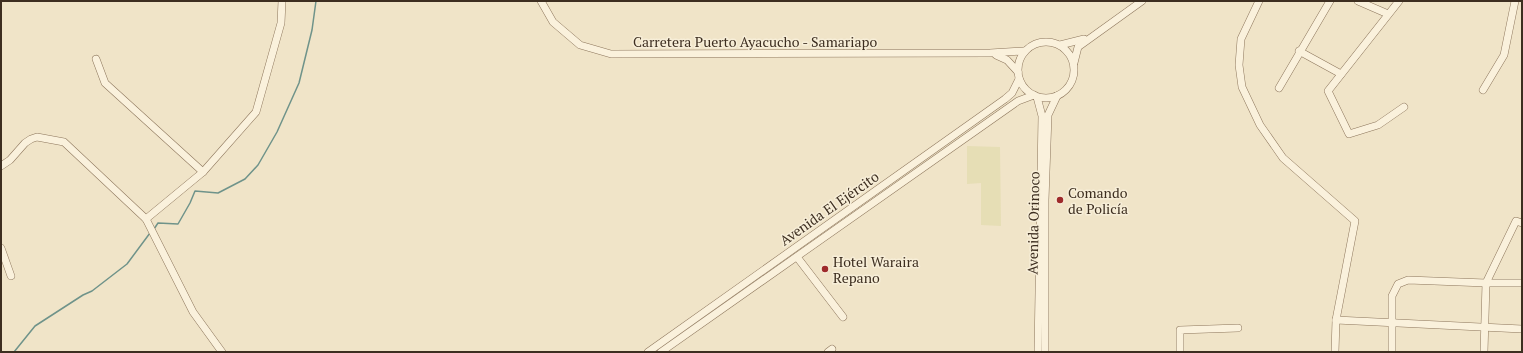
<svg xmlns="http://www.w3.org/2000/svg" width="1523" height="353" font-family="'PT Serif',serif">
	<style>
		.farmland { fill: #e6deb5 }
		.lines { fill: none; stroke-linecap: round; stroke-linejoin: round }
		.stream { stroke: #6f938a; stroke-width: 1.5 }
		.minor-casing { stroke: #8d765c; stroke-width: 8 }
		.minor { stroke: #faf1dc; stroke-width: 7 }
		.poi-dot { fill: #9e2a2b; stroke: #f7eed8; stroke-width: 1.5 }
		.labels { text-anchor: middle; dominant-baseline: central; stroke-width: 3; stroke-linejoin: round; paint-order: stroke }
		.street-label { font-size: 14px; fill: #3d2e20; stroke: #f7eed8 }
		.poi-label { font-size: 14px; fill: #3d2e20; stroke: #f7eed8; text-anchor: start }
	</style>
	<rect width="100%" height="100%" fill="#f0e4c8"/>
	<path class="farmland" d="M 967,146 L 1000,147 L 1001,226 L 981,225 L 981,183 L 967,184 Z"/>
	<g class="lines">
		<g class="stream">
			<path d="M 154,229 L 158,223 L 178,224 L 190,203 L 195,191 L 218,193 L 245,179 L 258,165 L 277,132 L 299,83 L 312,30 L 316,1"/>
			<path d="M 14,352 L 35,326 L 83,295 L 92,291 L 127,264 L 150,233"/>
		</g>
		<defs>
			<g id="minor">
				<path d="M 541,1 L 553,22 L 580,45 L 611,54 L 990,53 L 1024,51"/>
				<path d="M 1259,1 L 1241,39 L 1239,65 L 1242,87 L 1260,125 L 1283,158 L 1355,221 L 1336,320 L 1335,352"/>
				<path d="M 1358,1 L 1388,14"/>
				<path d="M 1399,1 L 1328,91 L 1349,134 L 1378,125 L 1404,107"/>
				<circle cx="1046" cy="70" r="28"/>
				<path d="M 1060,45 L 1084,39"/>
				<path d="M 1299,51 L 1341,74"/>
				<path d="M 996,55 L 1007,60 L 1018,72"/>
				<path d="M 96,59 L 105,83 L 203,172"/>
				<path d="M 1074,63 L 1078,47 L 1142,1"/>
				<path d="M 1279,88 L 1330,1"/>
				<path d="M 1483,90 L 1504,55 L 1515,1"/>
				<path d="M 1037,97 L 1042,116 L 1038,352"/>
				<path d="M 1,166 L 10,160 L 25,143 L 31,139 L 37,137 L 64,142 L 146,219 L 193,312 L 222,352"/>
				<path d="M 146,219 L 203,172 L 256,112 L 281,23 L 282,1"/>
				<path d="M 1,248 L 11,276"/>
				<path d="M 797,257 L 843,317"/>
				<path d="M 1336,320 L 1522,329"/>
				<path d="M 648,352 L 1005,99 L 1012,93 L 1019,79"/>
				<path d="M 661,352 L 1018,101 L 1034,95"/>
				<path d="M 828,352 L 832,349"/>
				<path d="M 1045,352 L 1045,200 L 1048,115 L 1057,96"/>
				<path d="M 1180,352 L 1180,330 L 1238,328"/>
				<path d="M 1392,352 L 1392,296 L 1398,284 L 1408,280 L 1486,283 L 1522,283"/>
				<path d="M 1484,352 L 1486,283 L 1516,221 L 1522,223"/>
			</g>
		</defs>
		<use href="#minor" class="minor-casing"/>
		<use href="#minor" class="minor"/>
	</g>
	<g class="poi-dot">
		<circle cx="1060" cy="200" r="4"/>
		<circle cx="825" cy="269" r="4"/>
	</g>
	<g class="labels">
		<g class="street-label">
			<text x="755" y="41">Carretera Puerto Ayacucho - Samariapo</text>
			<text transform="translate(829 208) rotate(-35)">Avenida El Ejército</text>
			<text transform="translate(1033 223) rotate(-89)">Avenida Orinoco</text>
		</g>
		<g class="poi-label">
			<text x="1068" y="192">Comando<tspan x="1068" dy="16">de Policía</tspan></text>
			<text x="833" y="261">Hotel Waraira<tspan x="833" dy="16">Repano</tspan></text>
		</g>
	</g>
	<rect width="1523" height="353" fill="none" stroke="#3d2e20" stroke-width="4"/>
</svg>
